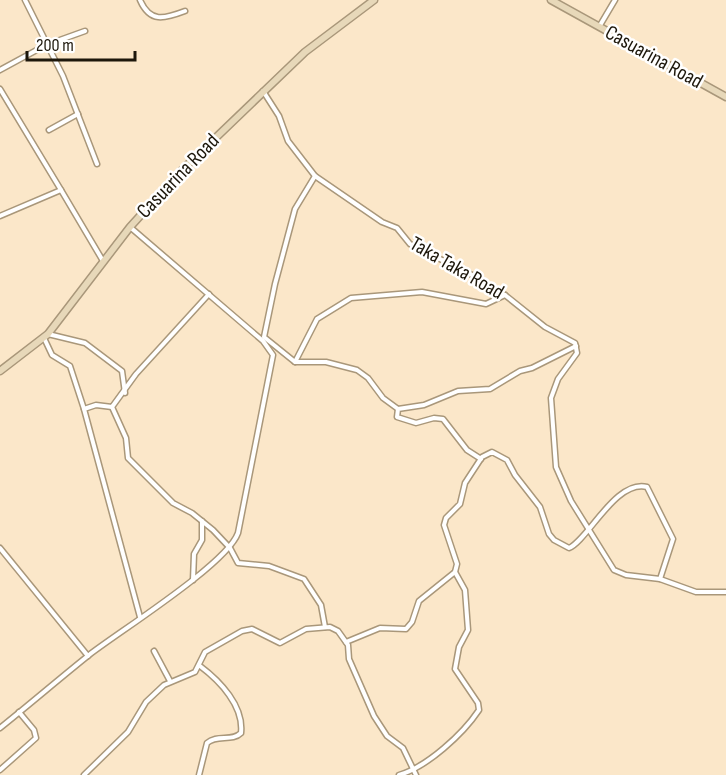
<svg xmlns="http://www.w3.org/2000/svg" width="726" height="775" font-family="'Sofia Sans Condensed',sans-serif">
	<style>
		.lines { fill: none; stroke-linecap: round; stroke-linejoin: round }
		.street-casing { stroke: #a9977a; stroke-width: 7 }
		.secondary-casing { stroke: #a9977a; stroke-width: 9 }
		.street { stroke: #fff; stroke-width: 4 }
		.secondary { stroke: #e7d8b9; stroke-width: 6 }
		.labels { text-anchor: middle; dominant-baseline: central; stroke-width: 5; stroke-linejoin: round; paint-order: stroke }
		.street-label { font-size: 21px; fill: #1d170b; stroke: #fff }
	</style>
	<rect width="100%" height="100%" fill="#fbe7c9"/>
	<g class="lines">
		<defs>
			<g id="street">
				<path d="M 25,0 L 63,76 L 97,164"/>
				<path d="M 140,0 C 150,23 164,19 185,11"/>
				<path d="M 599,27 L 615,0"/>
				<path d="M 0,70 L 46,45 L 85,31"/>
				<path d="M 0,89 L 61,190 L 0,216"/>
				<path d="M 263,91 L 279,116 L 288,141 L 315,176 L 382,222 L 397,228 L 410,244 L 474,276 L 492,290 L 505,295 L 545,327 L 575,343 L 577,353 L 558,379 L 551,398 L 556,467 L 571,501 L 614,570 L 626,575 L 660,579 L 696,592 L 726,592"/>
				<path d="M 49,130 L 78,114"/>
				<path d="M 315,176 L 295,209 L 275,284 L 264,337 L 295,362 L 326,362 L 357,370 L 368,378 L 383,398 L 398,409"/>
				<path d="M 61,190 L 103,261"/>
				<path d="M 48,334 L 85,343 L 122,371 L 125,393"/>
				<path d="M 44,338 L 52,355 L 70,366 L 84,409"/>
				<path d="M 295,362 L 317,319 L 351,298 L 422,292 L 486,304 L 505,295"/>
				<path d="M 112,407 L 126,438 L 128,458 L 173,503 L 192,513 L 213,530 L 230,548 L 238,563 L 269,566 L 304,579 L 321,605 L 325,627"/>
				<path d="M 481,459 L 467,450 L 443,419 L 434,418 L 416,423 L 397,417 L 398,409 L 424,405 L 458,391 L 490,389 L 520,371 L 532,368 L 576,346"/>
				<path d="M 0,548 L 88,656"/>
				<path d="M 193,580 L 194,554 L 202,540 L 202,521"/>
				<path d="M 140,617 L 84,409 L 96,405 L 112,407 L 136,374 L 209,294"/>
				<path d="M 346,642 L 380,628 L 406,629 L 412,622 L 419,601 L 455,572 L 457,564 L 444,525 L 446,518 L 460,504 L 465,483 L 482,457 L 492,452 L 507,460 L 515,475 L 540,507 L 549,534 L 554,540 L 569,548 C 588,540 616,479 647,487 L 673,539 L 660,579"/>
				<path d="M 154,651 L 170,681"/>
				<path d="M 0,728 C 30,704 59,679 89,655 C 120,631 227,564 238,533 L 273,355 L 263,341 L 130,227"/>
				<path d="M 0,770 L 36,738 L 34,730 L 19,712"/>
				<path d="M 84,775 L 128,732 L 146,702 L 164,685 L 195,672 L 205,652 L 242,631 L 252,629 L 280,643 L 306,629 L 330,627 L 338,631 L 348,645 L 349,659 L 374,716 L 387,736 L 403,748 L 416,775"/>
				<path d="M 199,775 L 207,743 C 217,734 232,742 241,733 C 244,706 220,681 200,666"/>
				<path d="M 399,775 C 427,767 463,734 479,710 L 478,703 L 455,669 L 459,647 L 468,630 L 465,590 L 455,572"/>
			</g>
			<g id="secondary">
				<path d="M 551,0 L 726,97"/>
				<path d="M 0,371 L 48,334 L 130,227 L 180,172 L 305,52 L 374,0"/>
			</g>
		</defs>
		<use href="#street" class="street-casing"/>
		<use href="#secondary" class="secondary-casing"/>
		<use href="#street" class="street"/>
		<use href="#secondary" class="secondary"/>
	</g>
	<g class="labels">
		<g class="street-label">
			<text transform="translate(654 57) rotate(29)">Casuarina Road</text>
			<text transform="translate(178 176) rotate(-46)">Casuarina Road</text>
			<text transform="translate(457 268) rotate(30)">Taka Taka Road</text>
		</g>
	</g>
	<path d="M27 51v9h108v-9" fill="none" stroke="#1d170b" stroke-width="3"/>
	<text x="36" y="51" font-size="18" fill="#1d170b" stroke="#ffffff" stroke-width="4.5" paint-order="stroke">200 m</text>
</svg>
